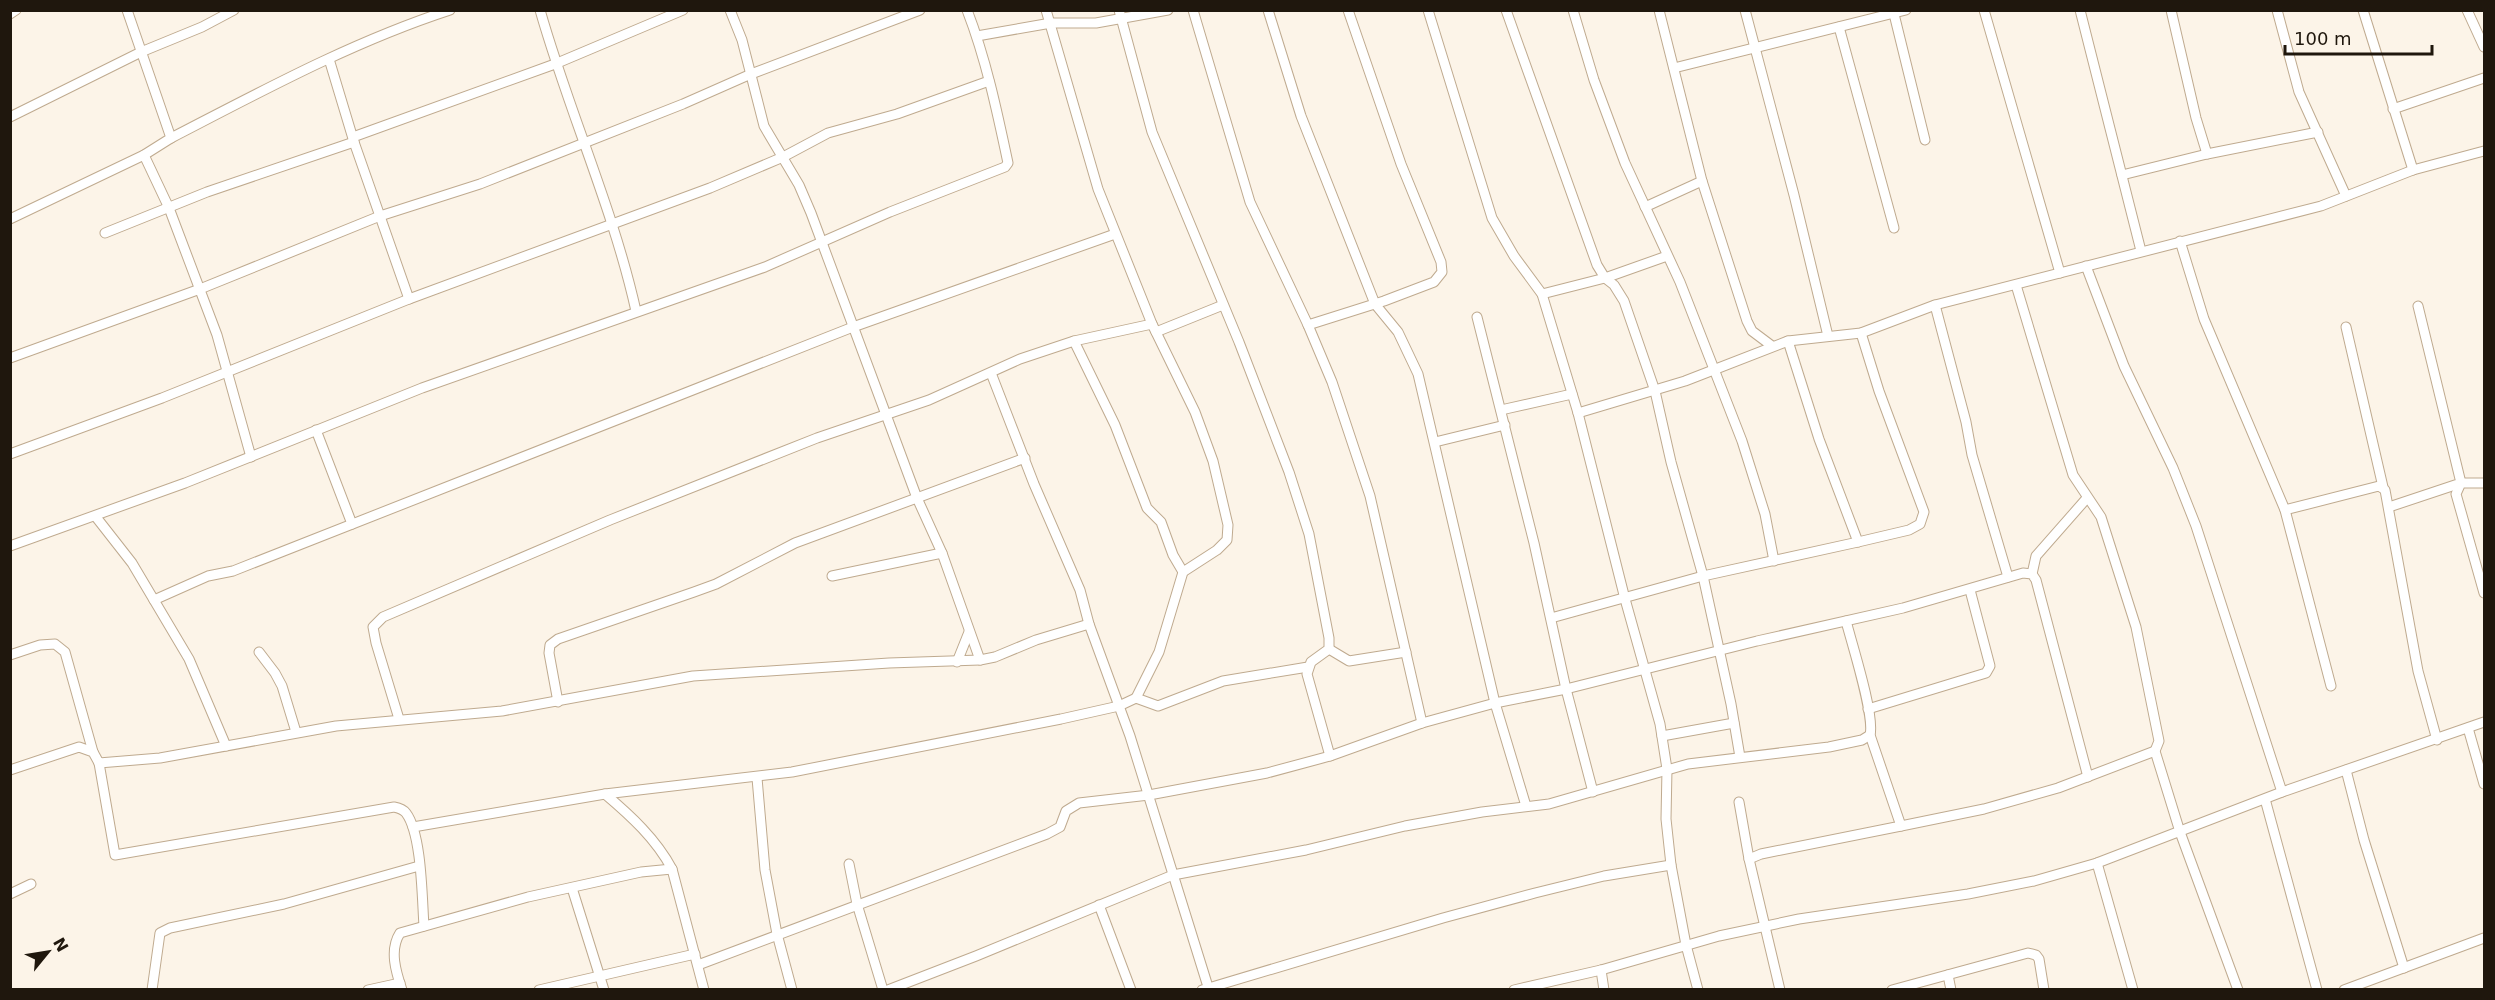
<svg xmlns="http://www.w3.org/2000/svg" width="2495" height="1000" font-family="'DejaVu Sans',sans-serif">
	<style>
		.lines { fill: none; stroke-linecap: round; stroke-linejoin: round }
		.minor-casing { stroke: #bfaa8f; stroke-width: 11 }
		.minor { stroke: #fff; stroke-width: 9 }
	</style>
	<rect width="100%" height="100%" fill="#fcf4e8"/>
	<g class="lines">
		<defs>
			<g id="minor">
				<path d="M 540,10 C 569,112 613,208 636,311"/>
				<path d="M 730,10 L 742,40 L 764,126 L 799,185 L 811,213 L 917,498 L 942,553 L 980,660"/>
				<path d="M 1046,10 L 1098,189 L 1152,324 L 1195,412 L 1213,461 L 1228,525 L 1227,540 L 1217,550 L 1183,572 L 1159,652 L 1136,698"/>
				<path d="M 1119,10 L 1152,132 L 1239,342 L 1289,472 L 1309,534 L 1329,638 L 1329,649 L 1311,662 L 1307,674 L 1330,756"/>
				<path d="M 1193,10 L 1250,202 L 1308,325 L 1332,382 L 1370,496 L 1422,723"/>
				<path d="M 1268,10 L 1301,116 L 1375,304 L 1398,332 L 1418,374 L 1495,703 L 1526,806"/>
				<path d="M 1428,10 L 1492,218 L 1514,256 L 1542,294 L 1578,413 L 1625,599 L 1660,724 L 1667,769 L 1666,819 L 1671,865 L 1686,945 L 1698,990"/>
				<path d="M 1506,10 L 1597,265 L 1605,278 L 1614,285 L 1624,301 L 1655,391 L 1671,462 L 1703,576 L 1731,704 L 1740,757"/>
				<path d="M 1573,10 L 1594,80 L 1625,163 L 1680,282 L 1742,441 L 1765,514 L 1774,561"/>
				<path d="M 1659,10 L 1702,181 L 1747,321 L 1752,331 L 1772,346"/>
				<path d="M 1745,10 L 1794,195 L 1828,336"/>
				<path d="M 1984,10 L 2060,273"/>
				<path d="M 2080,10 L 2141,251"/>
				<path d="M 2171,10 L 2196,118 L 2207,154"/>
				<path d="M 2277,10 L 2299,92 L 2346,196"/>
				<path d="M 2363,10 L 2413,170"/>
				<path d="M 2467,10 L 2484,47"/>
				<path d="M 10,14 L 16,10"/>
				<path d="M 1894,14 L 1925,140"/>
				<path d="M 1839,27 L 1894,228"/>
				<path d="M 977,36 L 1051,23 L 1096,23 L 1168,10"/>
				<path d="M 329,59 L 354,142 L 409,299"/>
				<path d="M 1674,68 L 1906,10"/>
				<path d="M 2393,109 L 2484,78"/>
				<path d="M 10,117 L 141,52 L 202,27 L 234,10"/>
				<path d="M 353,137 L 555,64 L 683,10"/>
				<path d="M 171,138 C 262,91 352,42 450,10"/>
				<path d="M 144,155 L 169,208 L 217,335 L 251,457"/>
				<path d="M 2122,175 L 2207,154 L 2318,132"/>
				<path d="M 1645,207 L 1702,181"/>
				<path d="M 10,219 L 144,155 L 171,138 L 127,10"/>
				<path d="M 105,233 L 207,192 L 354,142"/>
				<path d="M 2180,241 L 2204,319 L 2285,510 L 2331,686"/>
				<path d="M 2086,266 L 2124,366 L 2173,468 L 2196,526 L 2282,792"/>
				<path d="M 2016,285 L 2073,475 L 2101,517 L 2136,627 L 2159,741 L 2155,751 L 2180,832 L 2238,990"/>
				<path d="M 1542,294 L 1605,278 L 1667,256"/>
				<path d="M 1935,305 L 1966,422 L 1972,455 L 2008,577"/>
				<path d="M 1477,317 L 1534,543 L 1566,689 L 1593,792"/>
				<path d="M 1308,325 L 1384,301 L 1434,282 L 1442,272 L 1441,262 L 1401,164 L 1348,10"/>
				<path d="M 2346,327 L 2383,487"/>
				<path d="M 1156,332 L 1223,305"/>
				<path d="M 1074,341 L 1115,425 L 1147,508 L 1161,522 L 1173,555 L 1183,572"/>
				<path d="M 1788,341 L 1819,439 L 1858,542"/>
				<path d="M 10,358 L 200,289 L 380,216 L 480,184 L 683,104 L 751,74 L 920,10"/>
				<path d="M 991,373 L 1034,484 L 1080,590 L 1089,624 L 1130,736 L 1209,990"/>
				<path d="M 1501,410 L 1572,394"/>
				<path d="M 1578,413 L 1685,381 L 1788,341 L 1861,333 L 1935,305 L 2321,206 L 2413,170 L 2484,151"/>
				<path d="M 316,430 L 352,524"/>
				<path d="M 1435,442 L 1505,425"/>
				<path d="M 10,454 L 162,398 L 409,299 L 710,188 L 783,157 L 828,133 L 897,114 L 989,81"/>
				<path d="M 2484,483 L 2461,483 L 2456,494 L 2484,593"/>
				<path d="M 2389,507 L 2461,483 L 2418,306"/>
				<path d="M 2285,510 L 2379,486 L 2385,490 L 2418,671 L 2437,740"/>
				<path d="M 96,517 L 132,563 L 189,659 L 226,746"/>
				<path d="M 10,546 L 185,483 L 422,388 L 765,267 L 890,212 L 1005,167 L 1008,163 C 997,111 986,59 967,10"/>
				<path d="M 2032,574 L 2036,556 L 2087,498"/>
				<path d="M 832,576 L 942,553"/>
				<path d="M 154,600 L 208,576 L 233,571 L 853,327 L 1115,234"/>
				<path d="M 1551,618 L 1703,576 L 1858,542 L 1909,530 L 1920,524 L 1924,512 L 1879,391 L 1861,333"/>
				<path d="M 1329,649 L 1349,661 L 1406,652"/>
				<path d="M 259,652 L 275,673 L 282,686 L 296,732"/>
				<path d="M 10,655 L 40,645 L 55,644 L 65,652 L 93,752"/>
				<path d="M 957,662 L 969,632"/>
				<path d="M 558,702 L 549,653 L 550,645 L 558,639 L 694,592 L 716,584 L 795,543 L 1025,458"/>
				<path d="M 1868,709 L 1986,673 L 1990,666 L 1970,590"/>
				<path d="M 399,719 L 376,643 L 373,627 L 383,617 L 610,520 L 817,438 L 929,400 L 1020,359 L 1074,341 L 1152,324"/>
				<path d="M 2468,728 L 2484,784"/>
				<path d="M 1662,736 L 1734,723"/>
				<path d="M 99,763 L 115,855 L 394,807 C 399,808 403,809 406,813 C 422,834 422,899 424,926"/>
				<path d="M 10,770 L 79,747 L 93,752 L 99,763 L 160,758 L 336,726 L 502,711 L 693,676 L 889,663 L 980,660 L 995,657 L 1036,640 L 1089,624"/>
				<path d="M 2346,770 L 2364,840 L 2404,968"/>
				<path d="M 757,778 L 765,870 L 777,934 L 792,990"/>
				<path d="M 605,794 C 631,816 656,839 672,869 L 704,990"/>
				<path d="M 2265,799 L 2317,990"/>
				<path d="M 1739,802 L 1749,859 L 1780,990"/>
				<path d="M 1901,826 L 1984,809 L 2058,788 L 2155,751"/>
				<path d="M 413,827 L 605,794 L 792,772 L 1061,719 L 1119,706 L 1136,698 L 1158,706 L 1223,681 L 1308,667"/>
				<path d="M 1749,859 L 1761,854 L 1901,826 L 1870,735 C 1875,716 1852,644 1846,621"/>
				<path d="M 2097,863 L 2133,990"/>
				<path d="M 849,864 L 857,904 L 883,990"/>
				<path d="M 572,888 L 604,990"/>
				<path d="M 10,894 L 31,884"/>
				<path d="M 1099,905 L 1131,990"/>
				<path d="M 698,965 L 1047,834 L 1060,827 L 1066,811 L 1079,803 L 1149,795 L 1267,773 L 1330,756 L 1422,723 L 1495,703 L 1566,689 L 1757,641 L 1903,608 L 2023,573 L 2032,574 L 2036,580 L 2088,777"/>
				<path d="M 1601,970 L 1604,990"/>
				<path d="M 1948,975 L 1951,990"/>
				<path d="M 152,990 L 160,933 L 170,928 L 284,904 L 419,866"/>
				<path d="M 368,990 L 400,983"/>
				<path d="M 402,990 C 396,972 389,950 400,933 L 528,897 L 641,872 L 672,869"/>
				<path d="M 539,990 L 695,954"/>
				<path d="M 888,990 L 976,956 L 1173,875 L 1306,850 L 1405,826 L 1482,812 L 1549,804 L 1688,764 L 1829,747 L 1862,740 L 1870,735"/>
				<path d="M 1202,990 L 1443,918 L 1535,893 L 1604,876 L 1671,865"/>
				<path d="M 1514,990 L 1601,970 L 1719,936 L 1799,919 L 1968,894 L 2034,881 L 2097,863 L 2282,792 L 2484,722"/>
				<path d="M 1892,990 L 2028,953 L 2036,955 L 2039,959 L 2044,990"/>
				<path d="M 2344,990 L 2484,938"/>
			</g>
		</defs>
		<use href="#minor" class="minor-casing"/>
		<use href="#minor" class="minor"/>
	</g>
	<rect width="2495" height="1000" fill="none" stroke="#1f170d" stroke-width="24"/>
	<g transform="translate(48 952) rotate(60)" stroke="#fcf4e8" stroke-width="4.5" paint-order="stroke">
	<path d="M0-4.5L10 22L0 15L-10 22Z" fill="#1f170d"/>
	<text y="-9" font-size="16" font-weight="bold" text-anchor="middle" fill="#1f170d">N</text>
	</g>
	<path d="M2285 45v9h147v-9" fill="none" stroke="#1f170d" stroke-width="3"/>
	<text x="2294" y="45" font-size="18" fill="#1f170d" stroke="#fcf4e8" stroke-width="4.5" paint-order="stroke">100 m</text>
</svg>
